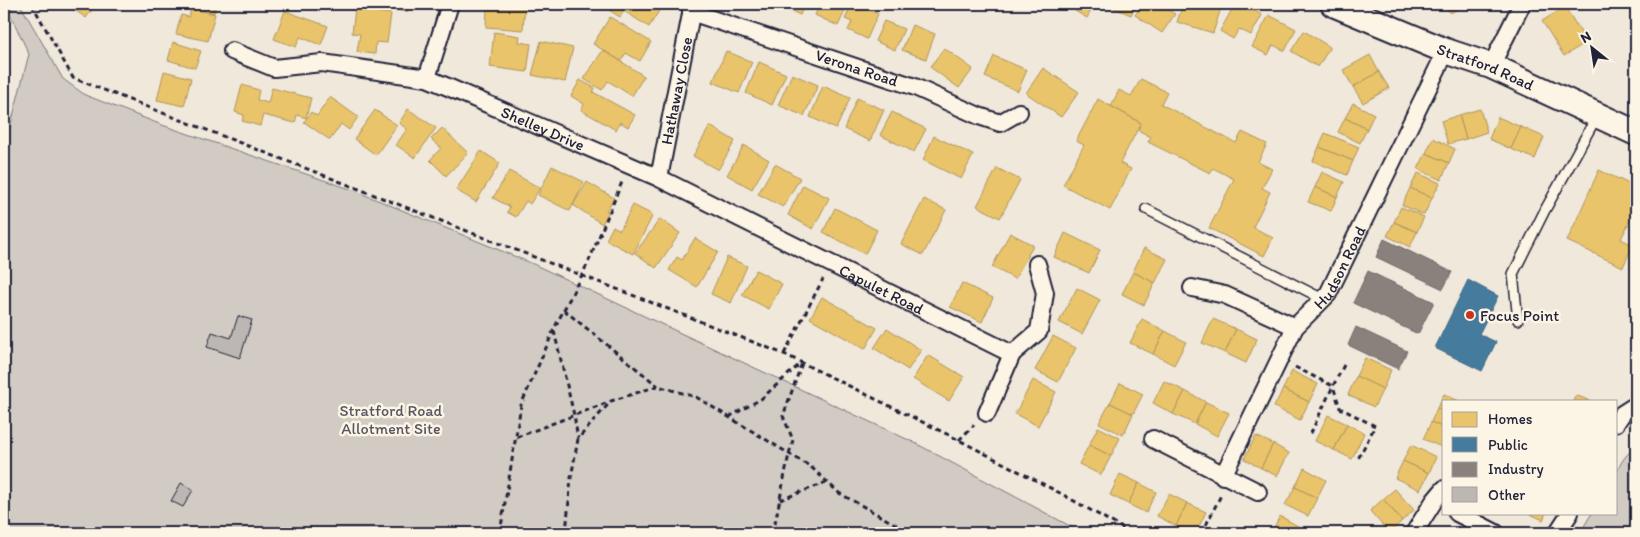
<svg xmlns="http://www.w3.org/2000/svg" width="1640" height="537" font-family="Itim,sans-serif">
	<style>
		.green { fill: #d1cbc3; stroke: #7a767f }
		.homes { fill: #e9c46a; stroke: #ad935c }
		.public { fill: #457b9d; stroke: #3a6080 }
		.industry { fill: #8a817c; stroke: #6b6468 }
		.building { fill: #bcb7b3; stroke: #22223b }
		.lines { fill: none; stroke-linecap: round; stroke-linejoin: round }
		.lane-casing { stroke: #22223b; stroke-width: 12 }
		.street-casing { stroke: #22223b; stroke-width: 20 }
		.secondary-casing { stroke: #22223b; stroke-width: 28 }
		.path { stroke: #22223b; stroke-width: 3; stroke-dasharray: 5 4; stroke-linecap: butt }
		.lane { stroke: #fcf5e5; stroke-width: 9 }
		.street { stroke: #fcf5e5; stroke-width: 16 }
		.secondary { stroke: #fcf5e5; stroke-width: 24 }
		.poi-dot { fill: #c8321e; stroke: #fcf5e5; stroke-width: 2 }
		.labels { text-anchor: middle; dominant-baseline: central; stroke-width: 5; stroke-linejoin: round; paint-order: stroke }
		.street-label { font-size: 16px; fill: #22223b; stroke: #fcf5e5 }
		.poi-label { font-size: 16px; fill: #22223b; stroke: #fcf5e5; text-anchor: start }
		.park-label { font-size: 16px; fill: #575564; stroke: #fcf5e5 }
	</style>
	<rect width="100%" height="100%" fill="#efe8db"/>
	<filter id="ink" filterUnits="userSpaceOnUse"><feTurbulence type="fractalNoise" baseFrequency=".02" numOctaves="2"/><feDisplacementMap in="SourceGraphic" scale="10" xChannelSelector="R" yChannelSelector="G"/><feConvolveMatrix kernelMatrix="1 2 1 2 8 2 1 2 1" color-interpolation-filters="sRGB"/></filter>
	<g filter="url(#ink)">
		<g class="green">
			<path d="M 20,4 L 63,79 L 85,95 L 162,125 L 353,190 L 531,263 L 915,443 L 1083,533 L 4,533 L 4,151 L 29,54 L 8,10 Z"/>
			<path d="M 1636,446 L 1636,533 L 1580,533 L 1592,513 L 1616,513 C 1616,481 1610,469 1636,446 Z"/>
		</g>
		<g class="homes">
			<path d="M 66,4 L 96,4 L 86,18 Z"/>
			<path d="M 188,4 L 216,4 L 214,13 L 187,6 Z"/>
			<path d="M 375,4 L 408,4 L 407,12 L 374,6 Z"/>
			<path d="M 498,4 L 525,4 L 523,30 L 486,27 L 487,8 L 498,9 Z"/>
			<path d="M 613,4 L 658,4 L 662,6 L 649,27 L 624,11 L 620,17 L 609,10 Z"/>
			<path d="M 781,4 L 805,4 L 800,15 L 780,6 Z"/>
			<path d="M 820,4 L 848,4 L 838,26 L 815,15 Z"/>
			<path d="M 852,4 L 857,4 L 878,14 L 867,39 L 848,30 L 852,22 L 845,19 Z"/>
			<path d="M 1079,4 L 1095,4 L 1087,18 L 1075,11 Z"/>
			<path d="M 1104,4 L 1136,4 L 1131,15 Z"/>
			<path d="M 1143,4 L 1159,4 L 1175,14 L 1162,33 L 1135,15 Z"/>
			<path d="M 1183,4 L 1206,4 L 1221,8 L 1213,33 L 1177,22 Z"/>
			<path d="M 1235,4 L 1242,4 L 1262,15 L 1251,35 L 1239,29 L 1233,39 L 1220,31 Z"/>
			<path d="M 1445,4 L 1468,4 L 1450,13 Z"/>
			<path d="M 1565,7 L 1587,42 L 1564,56 L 1542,21 Z"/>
			<path d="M 191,9 L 215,14 L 208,41 L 176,34 L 181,15 L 189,17 Z"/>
			<path d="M 355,9 L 391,14 L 387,43 L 376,42 L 375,54 L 357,52 L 360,34 L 352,33 Z"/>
			<path d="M 285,11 L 328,26 L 321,45 L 300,37 L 296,47 L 274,39 Z"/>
			<path d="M 1269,15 L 1296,29 L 1285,51 L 1273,45 L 1268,55 L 1252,47 Z"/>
			<path d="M 610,17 L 651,42 L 640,61 L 626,53 L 621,61 L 593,44 Z"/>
			<path d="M 884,21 L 904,29 L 895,50 L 875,41 Z"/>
			<path d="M 912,25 L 935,34 L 926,59 L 902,50 Z"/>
			<path d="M 1304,31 L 1330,47 L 1318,67 L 1291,51 Z"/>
			<path d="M 494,32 L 520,36 L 519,42 L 531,44 L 527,72 L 490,67 Z"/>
			<path d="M 541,41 L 573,48 L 565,82 L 532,75 Z"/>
			<path d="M 173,42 L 201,51 L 195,68 L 168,60 Z"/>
			<path d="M 944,48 L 973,69 L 959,88 L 930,67 Z"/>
			<path d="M 603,50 L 644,76 L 632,96 L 608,81 L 602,90 L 584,79 Z"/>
			<path d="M 726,51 L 752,62 L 739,93 L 713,82 Z"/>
			<path d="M 1370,55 L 1379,72 L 1353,87 L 1343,70 Z"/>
			<path d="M 994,56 L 1027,70 L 1018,91 L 985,77 Z"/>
			<path d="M 759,62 L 786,74 L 772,105 L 746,93 Z"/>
			<path d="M 1043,68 L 1079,92 L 1061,117 L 1026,93 Z"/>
			<path d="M 164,71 L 191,78 L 184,106 L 157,100 Z"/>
			<path d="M 1379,72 L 1389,88 L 1363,103 L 1353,87 Z"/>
			<path d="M 792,74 L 818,85 L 804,116 L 778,105 Z"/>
			<path d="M 1141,79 L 1167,92 L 1161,104 L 1236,143 L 1242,132 L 1267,144 L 1258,162 L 1272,169 L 1262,188 L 1270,192 L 1253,227 L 1273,238 L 1264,256 L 1209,228 L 1234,179 L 1213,168 L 1210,173 L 1148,142 L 1151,137 L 1138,130 L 1141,123 L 1111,106 L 1119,90 L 1131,96 Z"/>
			<path d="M 580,80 L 595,88 L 593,92 L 635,115 L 628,127 L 620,122 L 616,130 L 581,110 L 584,104 L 571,96 Z"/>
			<path d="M 242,85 L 259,90 L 257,100 L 268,103 L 272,88 L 311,98 L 306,118 L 297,115 L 295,123 L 263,115 L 260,126 L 242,121 L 244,115 L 235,112 Z"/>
			<path d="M 823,86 L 850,98 L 836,129 L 810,117 Z"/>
			<path d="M 330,97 L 358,117 L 349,130 L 341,124 L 330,140 L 304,122 L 311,112 L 317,116 Z"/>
			<path d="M 857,98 L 884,110 L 870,141 L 844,129 Z"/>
			<path d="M 1098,99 L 1141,123 L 1120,163 L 1131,169 L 1110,210 L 1063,185 L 1084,145 L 1076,141 Z"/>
			<path d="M 1353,103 L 1374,114 L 1367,129 L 1345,118 Z"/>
			<path d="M 408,109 L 436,128 L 415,158 L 396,145 L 407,129 L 399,123 Z"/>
			<path d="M 1480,109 L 1487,132 L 1466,139 L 1459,115 Z"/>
			<path d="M 375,110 L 397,125 L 376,155 L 354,139 Z"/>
			<path d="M 892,112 L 926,129 L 914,152 L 880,135 Z"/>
			<path d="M 1459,115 L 1466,139 L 1448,144 L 1441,121 Z"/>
			<path d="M 1498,117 L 1521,127 L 1511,149 L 1489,139 Z"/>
			<path d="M 1345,118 L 1367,129 L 1360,143 L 1338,132 Z"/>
			<path d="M 710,126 L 735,141 L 718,170 L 693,156 Z"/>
			<path d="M 1521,127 L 1544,137 L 1535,159 L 1511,149 Z"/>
			<path d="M 442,128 L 468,153 L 446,176 L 430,160 L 441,148 L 431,139 Z"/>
			<path d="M 1325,133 L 1359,147 L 1353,161 L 1319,147 Z"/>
			<path d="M 934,136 L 973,155 L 961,179 L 923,160 Z"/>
			<path d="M 1433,138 L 1455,149 L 1449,163 L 1426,153 Z"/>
			<path d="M 744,145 L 769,160 L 752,189 L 727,175 Z"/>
			<path d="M 1319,147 L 1353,161 L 1347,175 L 1313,161 Z"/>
			<path d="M 481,151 L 500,163 L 476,202 L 456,190 Z"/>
			<path d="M 1426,153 L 1449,163 L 1441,180 L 1418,169 Z"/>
			<path d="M 775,164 L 800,178 L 783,207 L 758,194 Z"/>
			<path d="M 552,166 L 584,182 L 570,211 L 538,195 Z"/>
			<path d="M 997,168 L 1020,180 L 1000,218 L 977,206 Z"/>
			<path d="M 1599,170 L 1636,187 L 1636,223 L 1630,220 L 1621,239 L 1633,245 L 1623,267 L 1567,241 Z"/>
			<path d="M 509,171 L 540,188 L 530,204 L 526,201 L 516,217 L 507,212 L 510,207 L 493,198 Z"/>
			<path d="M 1322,172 L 1344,182 L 1337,197 L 1315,187 Z"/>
			<path d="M 1418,173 L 1440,183 L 1432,198 L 1410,188 Z"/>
			<path d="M 587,182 L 614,198 L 606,211 L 609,212 L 602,224 L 573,205 Z"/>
			<path d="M 803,185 L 829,198 L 813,229 L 788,215 Z"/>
			<path d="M 1315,187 L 1337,197 L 1331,211 L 1308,202 Z"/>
			<path d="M 1410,188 L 1432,198 L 1424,215 L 1402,205 Z"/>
			<path d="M 924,199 L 946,210 L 923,255 L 901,244 Z"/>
			<path d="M 633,205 L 653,215 L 633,254 L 606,240 L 613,226 L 620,230 Z"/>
			<path d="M 1401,207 L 1424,217 L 1417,232 L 1394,222 Z"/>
			<path d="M 835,208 L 877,230 L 865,254 L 823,232 Z"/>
			<path d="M 660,219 L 680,233 L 656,268 L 635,253 Z"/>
			<path d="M 1394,222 L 1417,232 L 1410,247 L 1387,236 Z"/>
			<path d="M 1010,233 L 1033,245 L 1015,279 L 992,267 Z"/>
			<path d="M 1065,233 L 1100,250 L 1089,273 L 1054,257 Z"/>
			<path d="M 695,238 L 718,252 L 697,287 L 669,270 L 677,257 L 682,260 Z"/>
			<path d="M 1144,248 L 1167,259 L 1155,283 L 1133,272 Z"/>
			<path d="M 727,257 L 747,266 L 731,303 L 711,294 Z"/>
			<path d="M 756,270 L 782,284 L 769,309 L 742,295 Z"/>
			<path d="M 1133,272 L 1155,283 L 1144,305 L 1122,294 Z"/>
			<path d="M 962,283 L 993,298 L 982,322 L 950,307 Z"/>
			<path d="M 1077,288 L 1100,300 L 1082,334 L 1059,322 Z"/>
			<path d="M 822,297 L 877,328 L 865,349 L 810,318 Z"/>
			<path d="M 1142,319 L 1165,331 L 1153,354 L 1130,343 Z"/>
			<path d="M 1213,319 L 1236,329 L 1225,353 L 1202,343 Z"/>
			<path d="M 887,328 L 921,350 L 908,370 L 874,348 Z"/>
			<path d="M 1236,329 L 1257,339 L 1246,363 L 1225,353 Z"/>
			<path d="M 1165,331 L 1186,342 L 1174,365 L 1153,354 Z"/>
			<path d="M 1053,336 L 1076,348 L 1058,382 L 1035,370 Z"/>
			<path d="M 928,355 L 964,377 L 949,401 L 913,379 Z"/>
			<path d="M 1365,358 L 1391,370 L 1383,389 L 1356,376 Z"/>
			<path d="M 1292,371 L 1318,384 L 1309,402 L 1283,389 Z"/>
			<path d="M 1356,376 L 1383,389 L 1374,407 L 1348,395 Z"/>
			<path d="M 1033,380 L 1056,392 L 1038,426 L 1015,414 Z"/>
			<path d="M 1164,381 L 1185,391 L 1173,414 L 1153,403 Z"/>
			<path d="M 1120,383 L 1143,394 L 1133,414 L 1110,403 Z"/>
			<path d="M 1283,389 L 1309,402 L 1300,420 L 1274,407 Z"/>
			<path d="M 1185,391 L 1206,402 L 1195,424 L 1173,414 Z"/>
			<path d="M 1444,394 L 1459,401 L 1444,401 L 1444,411 L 1437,408 Z"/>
			<path d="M 1576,395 L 1590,401 L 1573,401 Z"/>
			<path d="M 1206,402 L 1229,413 L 1217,436 L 1195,424 Z"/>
			<path d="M 1110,403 L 1133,414 L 1123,435 L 1099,423 Z"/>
			<path d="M 1437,408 L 1444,411 L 1444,428 L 1431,422 Z"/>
			<path d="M 1328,415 L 1347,424 L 1334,450 L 1315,441 Z"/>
			<path d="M 1431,422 L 1444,428 L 1444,448 L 1423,439 Z"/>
			<path d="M 1347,424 L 1364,433 L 1352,459 L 1334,450 Z"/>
			<path d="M 1098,427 L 1120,438 L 1111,456 L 1089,445 Z"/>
			<path d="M 1256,436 L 1273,444 L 1261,468 L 1244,459 Z"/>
			<path d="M 1273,444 L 1289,453 L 1277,476 L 1261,468 Z"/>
			<path d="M 1089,445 L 1111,456 L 1101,475 L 1079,464 Z"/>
			<path d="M 1411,445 L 1436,457 L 1429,473 L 1403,461 Z"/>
			<path d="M 1403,461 L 1429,473 L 1420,490 L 1395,478 Z"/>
			<path d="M 1304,468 L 1326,480 L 1317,498 L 1295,487 Z"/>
			<path d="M 1120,474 L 1139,483 L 1128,504 L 1110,495 Z"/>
			<path d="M 1139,483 L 1156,492 L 1146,513 L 1128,504 Z"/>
			<path d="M 1295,487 L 1317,498 L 1308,516 L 1285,505 Z"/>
			<path d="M 1395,489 L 1414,510 L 1402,521 L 1383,499 Z"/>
			<path d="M 1169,494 L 1187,503 L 1176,526 L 1157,516 Z"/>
			<path d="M 1383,499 L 1402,521 L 1389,533 L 1370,511 Z"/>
			<path d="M 1187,503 L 1206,512 L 1196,533 L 1192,533 L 1176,526 Z"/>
			<path d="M 1528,513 L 1546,513 L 1543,520 Z"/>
			<path d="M 1280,516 L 1303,529 L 1301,533 L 1271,533 Z"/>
			<path d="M 1218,526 L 1233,533 L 1214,533 Z"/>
		</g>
		<path class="public" d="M 1468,280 L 1498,296 L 1479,334 L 1496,342 L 1482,371 L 1435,348 Z"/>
		<g class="industry">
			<path d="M 1384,239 L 1452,272 L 1443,289 L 1376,257 Z"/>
			<path d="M 1368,271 L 1434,302 L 1418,334 L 1353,303 Z"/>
			<path d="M 1356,327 L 1407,351 L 1398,369 L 1348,345 Z"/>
		</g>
		<g class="building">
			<path d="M 238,316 L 252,320 L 240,358 L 207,347 L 212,332 L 231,338 Z"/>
			<path d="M 181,483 L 193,490 L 183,507 L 171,501 Z"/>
		</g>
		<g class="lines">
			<defs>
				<g id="lane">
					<path d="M 1146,209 L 1323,299"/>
					<path d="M 1518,320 L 1513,274 L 1545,210 L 1597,116"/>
				</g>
				<g id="street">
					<path id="s1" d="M 691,12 L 915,87 L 979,116 L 1000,123 L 1019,112"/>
					<path id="s2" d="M 232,51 L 274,68 L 322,63 L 427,78 L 659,178 L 1012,354 L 1039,331 L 1045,293 L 1037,264"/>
					<path d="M 1491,66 L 1522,4"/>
					<path d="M 427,78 L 450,4"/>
					<path id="s3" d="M 659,178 L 693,4"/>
					<path d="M 1192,288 L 1225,295 L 1295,327"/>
					<path d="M 987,413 L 1012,354"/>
					<path d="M 1616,423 L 1622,414 L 1636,405"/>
					<path d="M 1153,439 L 1258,492"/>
					<path id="s4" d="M 1223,476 L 1295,327 L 1328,294 L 1446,51"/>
					<path d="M 1457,513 L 1496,533"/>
					<path d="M 1414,533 L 1434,501 L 1444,489"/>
					<path d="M 1557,533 L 1570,513"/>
				</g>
				<g id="secondary">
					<path id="s5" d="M 1333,4 L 1446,51 L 1491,66 L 1636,133"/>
				</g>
			</defs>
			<use href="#lane" class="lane-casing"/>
			<use href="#street" class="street-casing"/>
			<use href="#secondary" class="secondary-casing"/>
			<g class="path">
				<path d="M 32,4 L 73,78 L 784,354 L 959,440 L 1060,493 L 1131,533"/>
				<path d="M 564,310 L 658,386"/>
				<path d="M 554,331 L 574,415 L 578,439"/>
				<path d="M 784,354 L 823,279"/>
				<path d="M 1344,365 L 1333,386 L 1340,408 L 1375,426 L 1357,461"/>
				<path d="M 1295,367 L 1333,386 L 1309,437"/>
				<path d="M 729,417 L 761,399 L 800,364"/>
				<path d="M 517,437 L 609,402"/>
				<path d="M 959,440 L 974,425"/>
				<path d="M 780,500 L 827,482"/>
				<path d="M 500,533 L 521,405 L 556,325 L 588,263 L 622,182"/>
				<path d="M 566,533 L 571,478 L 578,439 L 611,401 L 658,386 L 696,397 L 811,467 L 839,493 L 911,533"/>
				<path d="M 773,533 L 789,454 L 793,440 L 783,416 L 802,363"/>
				<path d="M 1202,533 L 1222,493"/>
			</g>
			<use href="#lane" class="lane"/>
			<use href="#street" class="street"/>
			<use href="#secondary" class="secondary"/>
		</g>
	</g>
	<circle class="poi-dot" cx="1470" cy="315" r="5"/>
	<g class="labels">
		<g class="street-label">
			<text stroke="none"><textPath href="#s5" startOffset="165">Stratford Road</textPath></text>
			<text stroke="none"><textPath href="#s1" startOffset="175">Verona Road</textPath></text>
			<text stroke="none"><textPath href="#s3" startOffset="89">Hathaway Close</textPath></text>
			<text stroke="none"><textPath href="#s2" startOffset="326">Shelley Drive</textPath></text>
			<text stroke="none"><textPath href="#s4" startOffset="241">Hudson Road</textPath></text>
			<text stroke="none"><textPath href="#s2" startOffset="701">Capulet Road</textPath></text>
		</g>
		<g class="poi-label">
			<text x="1480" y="315">Focus Point</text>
		</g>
		<g class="park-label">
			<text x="391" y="410">Stratford Road<tspan x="391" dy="18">Allotment Site</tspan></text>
		</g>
	</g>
	<rect width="1640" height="537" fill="none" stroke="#fcf5e5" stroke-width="20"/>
	<rect x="10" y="10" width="1620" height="517" fill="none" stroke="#22223b" stroke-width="2" filter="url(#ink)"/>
	<rect x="1442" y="400" width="175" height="115" fill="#fcf5e5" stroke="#a5a1a1"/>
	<rect x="1452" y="412" width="25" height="15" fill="#e9c46a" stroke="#a5a1a1"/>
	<text x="1488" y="424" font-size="15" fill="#22223b">Homes</text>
	<rect x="1452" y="437" width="25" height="15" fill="#457b9d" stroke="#a5a1a1"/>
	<text x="1488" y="450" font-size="15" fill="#22223b">Public</text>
	<rect x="1452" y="462" width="25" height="15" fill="#8a817c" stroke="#a5a1a1"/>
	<text x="1488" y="474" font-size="15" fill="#22223b">Industry</text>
	<rect x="1452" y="487" width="25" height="15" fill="#bcb7b3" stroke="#a5a1a1"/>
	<text x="1488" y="500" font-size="15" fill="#22223b">Other</text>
	<g transform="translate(1592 48) rotate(330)" stroke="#fcf5e5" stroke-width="4" paint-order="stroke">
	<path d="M0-4L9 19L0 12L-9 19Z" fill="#22223b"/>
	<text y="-8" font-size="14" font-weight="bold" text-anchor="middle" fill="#22223b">N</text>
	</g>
</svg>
